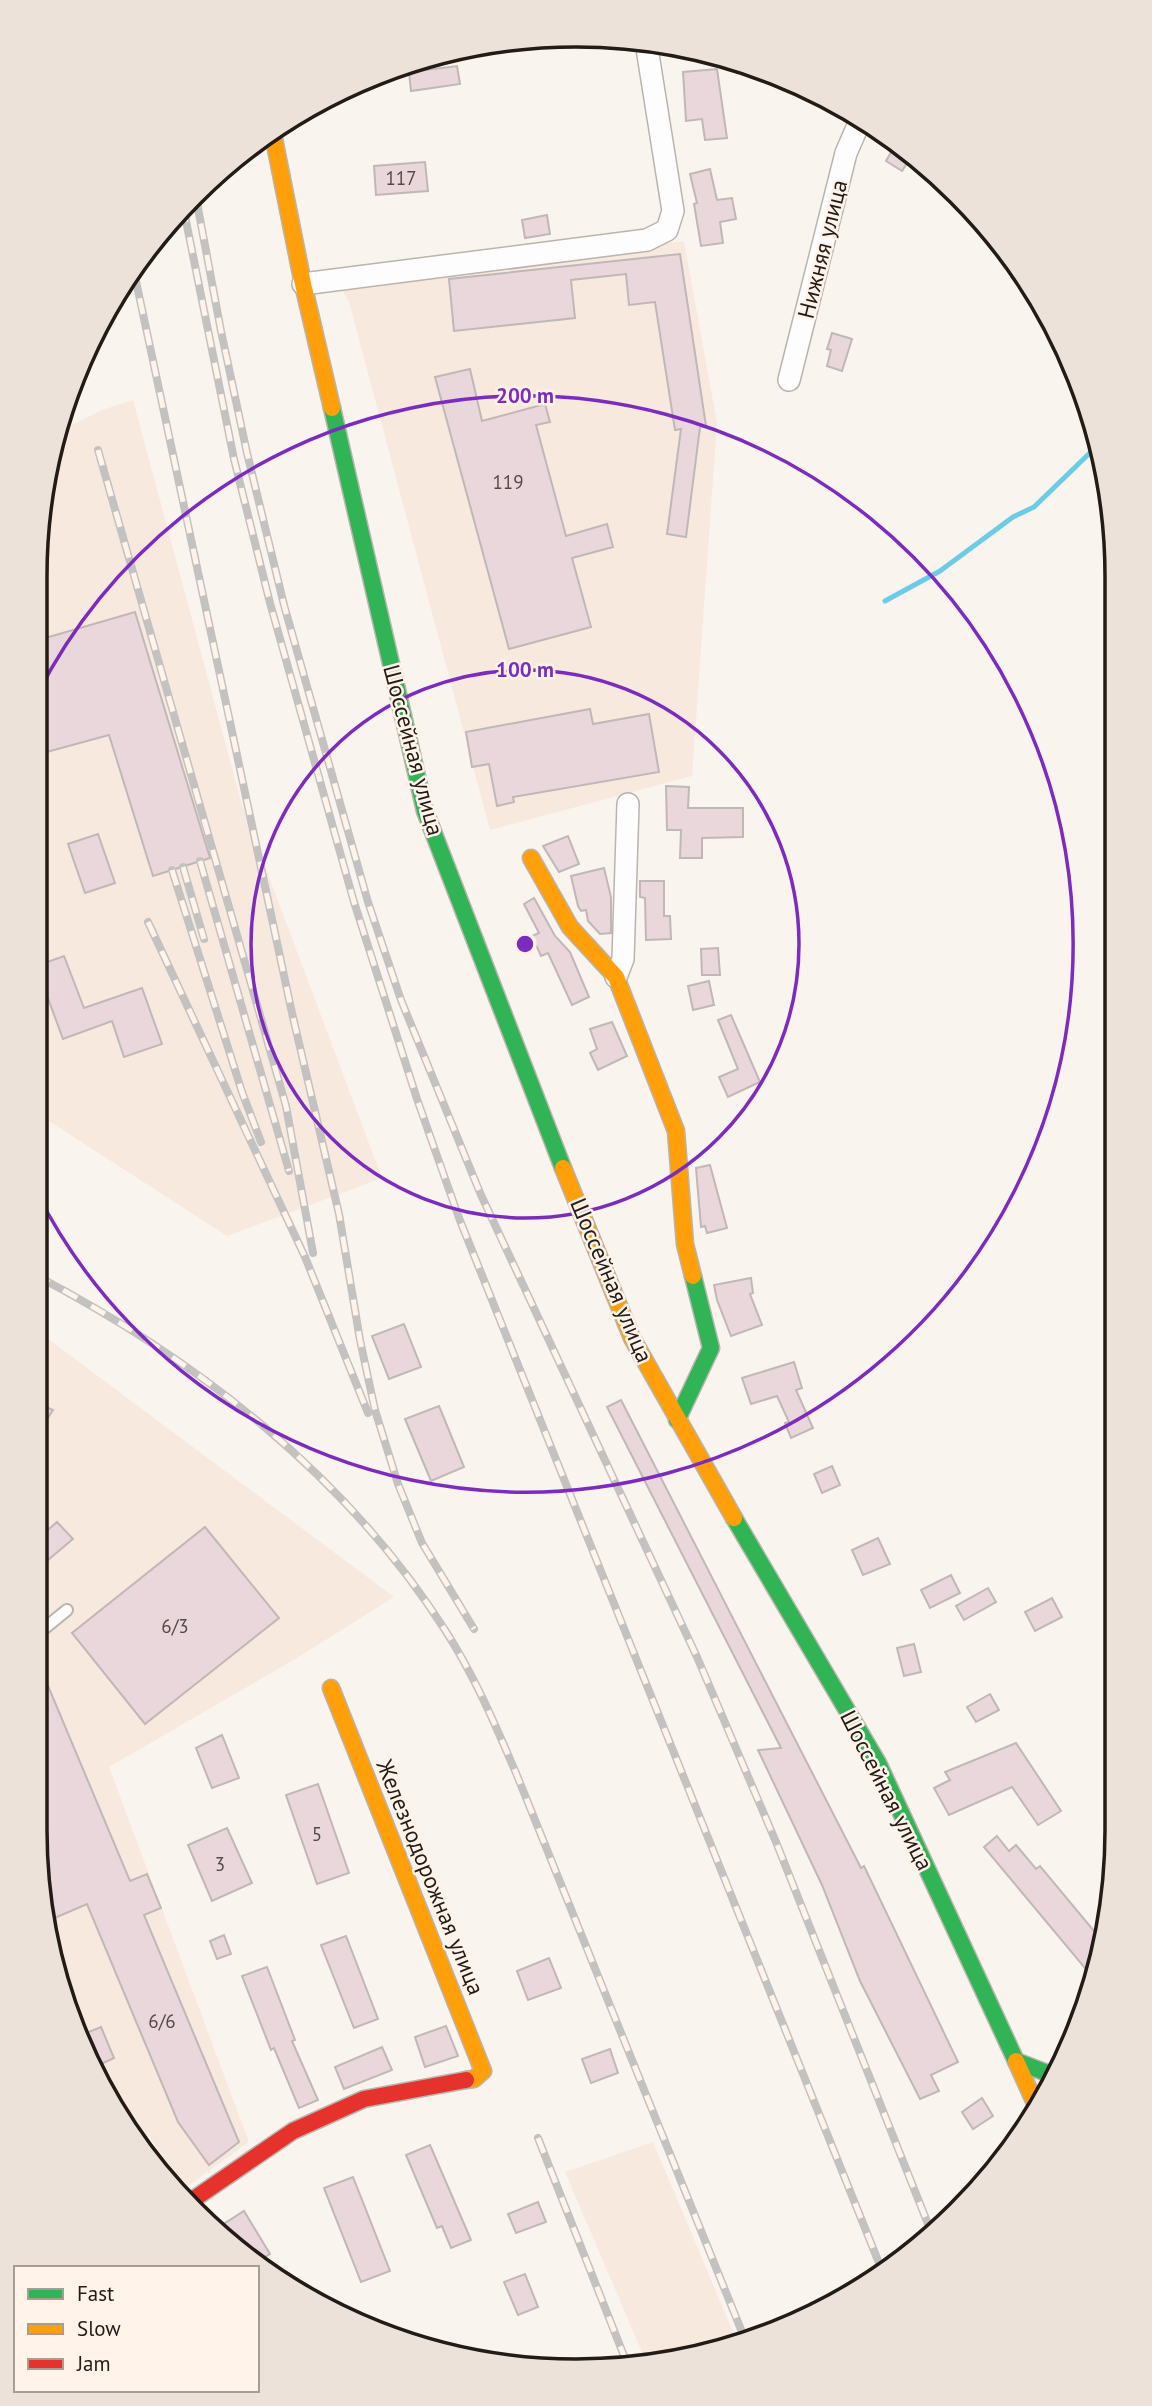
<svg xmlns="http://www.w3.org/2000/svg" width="1152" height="2406" font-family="'PT Sans',sans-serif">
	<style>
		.built { fill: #f8e9df }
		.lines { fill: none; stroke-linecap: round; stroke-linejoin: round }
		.stream { stroke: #6ccbe7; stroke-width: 5 }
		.building { fill: #ead7db; stroke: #bfb8b7; stroke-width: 2 }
		.lane-casing { stroke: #bab4af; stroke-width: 14 }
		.street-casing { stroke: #bab4af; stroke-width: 24 }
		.fast-casing { stroke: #bab4af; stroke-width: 19 }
		.slow-casing { stroke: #bab4af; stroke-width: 19 }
		.jam-casing { stroke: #bab4af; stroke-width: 19 }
		.lane { stroke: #fefdfd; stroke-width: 10 }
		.street { stroke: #fefdfd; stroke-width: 21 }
		.fast { stroke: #30b455; stroke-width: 16 }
		.slow { stroke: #ff9f0a; stroke-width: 16 }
		.jam { stroke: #e5322d; stroke-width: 16 }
		.rail-casing { stroke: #c4c2c0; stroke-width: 8 }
		.rail { stroke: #fff3ea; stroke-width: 5; stroke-dasharray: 16; stroke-linecap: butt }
		.ring { fill: none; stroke: #7b2cbf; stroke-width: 3.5 }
		.labels { text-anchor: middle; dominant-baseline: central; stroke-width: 5; stroke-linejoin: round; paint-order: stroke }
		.number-label { font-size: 19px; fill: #544a47 }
		.street-label { font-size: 23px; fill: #221b16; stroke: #fff3ea }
		.rim { fill: none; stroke: #221b16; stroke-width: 3.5 }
		.centre { fill: #7b2cbf; stroke: #fff3ea; stroke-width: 3.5 }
		.ring-label { font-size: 21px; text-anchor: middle; font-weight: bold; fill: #7b2cbf; stroke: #fff3ea; stroke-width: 5; stroke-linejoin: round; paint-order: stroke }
	</style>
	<rect width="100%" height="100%" fill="#faf4ef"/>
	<g class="built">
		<path d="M 684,241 L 717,423 L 692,776 L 490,830 L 349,302 L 340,286 Z"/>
		<path d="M 133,400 L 242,805 L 382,1178 L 227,1236 L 35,1112 L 35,576 L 45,470 L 57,432 L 102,410 Z"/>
		<path d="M 35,1329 L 394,1597 L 297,1658 L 109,1767 L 249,2142 L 185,2188 L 149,2136 L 138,2143 L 64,2004 L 35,1830 Z"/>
		<path d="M 653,2142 L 736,2339 L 648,2366 L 565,2172 Z"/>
	</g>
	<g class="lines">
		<path class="stream" d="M 885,601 L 940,571 L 1013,517 L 1034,507 L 1097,446"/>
	</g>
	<g class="building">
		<path d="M 457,66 L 460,84 L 411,91 L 409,72 Z"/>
		<path d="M 717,69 L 727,138 L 705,140 L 702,119 L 686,121 L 683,72 Z"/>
		<path d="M 897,142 L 913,154 L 902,171 L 886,161 Z"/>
		<path d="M 425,162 L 428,191 L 376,195 L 374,166 Z"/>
		<path d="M 710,169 L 717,200 L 732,198 L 736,219 L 720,222 L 723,243 L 701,246 L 694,204 L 697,203 L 690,174 Z"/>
		<path d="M 547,215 L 550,234 L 525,238 L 522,220 Z"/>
		<path d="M 680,254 L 706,426 L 700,427 L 686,537 L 667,534 L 681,429 L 675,430 L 655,302 L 629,305 L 626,274 L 571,280 L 575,318 L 454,331 L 449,279 Z"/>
		<path d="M 832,333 L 852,339 L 842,371 L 827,366 L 831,350 L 827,349 Z"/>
		<path d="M 470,369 L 482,421 L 545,404 L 550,422 L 536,425 L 566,536 L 607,524 L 613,547 L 572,558 L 591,627 L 509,649 L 435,377 Z"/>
		<path d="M 135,612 L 210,858 L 153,876 L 109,735 L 43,753 L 35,725 L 35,641 Z"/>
		<path d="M 590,709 L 593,724 L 649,714 L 659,772 L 513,797 L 514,802 L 497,806 L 489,764 L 472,767 L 466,732 Z"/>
		<path d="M 666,786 L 689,787 L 688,808 L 743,808 L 743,837 L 702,838 L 702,858 L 680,858 L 681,830 L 667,830 Z"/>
		<path d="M 98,834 L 115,883 L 85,893 L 68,844 Z"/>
		<path d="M 568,836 L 579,864 L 559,872 L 543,846 Z"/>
		<path d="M 604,868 L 611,897 L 611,933 L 600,934 L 588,921 L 586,910 L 581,911 L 578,906 L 571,876 Z"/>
		<path d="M 640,881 L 664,881 L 664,916 L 670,916 L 671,939 L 646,940 L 645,898 L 640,897 Z"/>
		<path d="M 534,898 L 555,936 L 570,952 L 589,997 L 572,1005 L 548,953 L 541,956 L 532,936 L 539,933 L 524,904 Z"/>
		<path d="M 718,948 L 720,975 L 702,975 L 701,949 Z"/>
		<path d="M 64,956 L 84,1008 L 142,988 L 162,1044 L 124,1057 L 112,1021 L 63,1039 L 36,966 Z"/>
		<path d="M 709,981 L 714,1005 L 693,1010 L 688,986 Z"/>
		<path d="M 731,1015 L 760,1082 L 728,1097 L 719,1077 L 738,1069 L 718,1020 Z"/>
		<path d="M 612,1022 L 627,1056 L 598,1070 L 590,1053 L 597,1049 L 590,1029 Z"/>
		<path d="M 710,1165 L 727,1228 L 707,1233 L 705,1226 L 701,1227 L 696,1168 Z"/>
		<path d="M 751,1278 L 753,1293 L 750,1294 L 762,1325 L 731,1336 L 717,1300 L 714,1285 Z"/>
		<path d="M 404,1324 L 421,1367 L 389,1379 L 372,1336 Z"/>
		<path d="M 794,1362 L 802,1388 L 796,1390 L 813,1428 L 791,1438 L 785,1423 L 789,1422 L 777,1396 L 751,1404 L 742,1378 Z"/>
		<path d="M 621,1400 L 861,1868 L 864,1866 L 958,2062 L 931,2075 L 939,2091 L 920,2099 L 860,1981 L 822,1885 L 758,1750 L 781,1748 L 607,1407 Z"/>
		<path d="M 35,1402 L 53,1410 L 35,1438 Z"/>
		<path d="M 439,1406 L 464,1467 L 431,1481 L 405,1419 Z"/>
		<path d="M 832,1466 L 840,1485 L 822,1493 L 814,1474 Z"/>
		<path d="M 57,1522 L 73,1539 L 35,1571 L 35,1541 Z"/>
		<path d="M 205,1527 L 279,1618 L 145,1724 L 72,1633 Z"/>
		<path d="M 878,1538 L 890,1564 L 863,1575 L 852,1550 Z"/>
		<path d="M 951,1575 L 960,1593 L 930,1608 L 921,1590 Z"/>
		<path d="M 988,1588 L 996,1602 L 964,1620 L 956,1606 Z"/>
		<path d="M 1052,1598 L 1062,1617 L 1035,1631 L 1025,1612 Z"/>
		<path d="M 914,1644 L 921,1672 L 904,1676 L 897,1648 Z"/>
		<path d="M 35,1655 L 130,1881 L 147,1874 L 161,1908 L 144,1915 L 239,2142 L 209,2165 L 178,2122 L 87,1904 L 50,1920 L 35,1830 Z"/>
		<path d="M 990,1694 L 999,1710 L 976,1722 L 967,1707 Z"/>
		<path d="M 222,1735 L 239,1778 L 212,1788 L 196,1748 Z"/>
		<path d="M 1016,1743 L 1061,1811 L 1038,1825 L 1012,1787 L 949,1815 L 934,1788 L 950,1780 L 945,1772 Z"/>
		<path d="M 318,1784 L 349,1873 L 317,1884 L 286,1795 Z"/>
		<path d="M 227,1828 L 252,1883 L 212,1901 L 188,1845 Z"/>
		<path d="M 997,1836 L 1009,1851 L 1016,1845 L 1036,1869 L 1040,1866 L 1104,1943 L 1094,1979 L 984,1847 Z"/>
		<path d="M 224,1935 L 231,1954 L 217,1959 L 210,1941 Z"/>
		<path d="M 346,1936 L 378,2019 L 354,2028 L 321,1945 Z"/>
		<path d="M 549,1958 L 561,1988 L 528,2000 L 517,1971 Z"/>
		<path d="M 267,1967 L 295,2040 L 292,2041 L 318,2100 L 299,2108 L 274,2048 L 271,2050 L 242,1976 Z"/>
		<path d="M 446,2026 L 458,2056 L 425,2067 L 415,2037 Z"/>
		<path d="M 101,2027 L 114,2058 L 97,2066 L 81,2035 Z"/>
		<path d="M 382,2047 L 392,2070 L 344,2089 L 335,2067 Z"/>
		<path d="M 610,2049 L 618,2073 L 591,2083 L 582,2059 Z"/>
		<path d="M 982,2098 L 993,2116 L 973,2129 L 962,2112 Z"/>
		<path d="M 430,2145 L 471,2240 L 451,2248 L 442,2226 L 437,2228 L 406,2155 Z"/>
		<path d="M 353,2177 L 390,2271 L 361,2282 L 324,2188 Z"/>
		<path d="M 538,2202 L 546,2222 L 516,2233 L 508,2214 Z"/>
		<path d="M 244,2211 L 270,2254 L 257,2262 L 219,2227 Z"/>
		<path d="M 525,2274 L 538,2307 L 518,2315 L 504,2282 Z"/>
	</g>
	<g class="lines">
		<defs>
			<path id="lane" d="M 35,1636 L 67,1610"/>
			<g id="street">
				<path d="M 303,284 L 647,240 L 667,230 L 673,211 L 646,42"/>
				<path d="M 789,380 L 846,153 L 860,121"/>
				<path d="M 616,977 L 623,959 L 628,804"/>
			</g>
			<g id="fast">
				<path d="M 332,408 L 425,811 L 563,1168"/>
				<path d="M 677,1420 L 711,1348 L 693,1276"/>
				<path d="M 734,1518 L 878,1763 L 1016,2061 L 1052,2075"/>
			</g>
			<g id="slow">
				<path d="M 272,129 L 303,284 L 332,408"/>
				<path d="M 531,858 L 570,927 L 616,977 L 676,1131 L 685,1244 L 693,1276"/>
				<path d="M 563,1168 L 632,1338 L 734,1518"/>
				<path d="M 331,1688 L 483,2071 L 474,2079 L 466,2080"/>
				<path d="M 1016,2061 L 1035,2103"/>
			</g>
			<path id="jam" d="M 191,2201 L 293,2131 L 364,2099 L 466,2080"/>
		</defs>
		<use href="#lane" class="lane-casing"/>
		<use href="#street" class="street-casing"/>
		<use href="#fast" class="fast-casing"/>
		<use href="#slow" class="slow-casing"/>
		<use href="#jam" class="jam-casing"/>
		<use href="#lane" class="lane"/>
		<use href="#street" class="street"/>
		<use href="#fast" class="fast"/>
		<use href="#slow" class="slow"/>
		<use href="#jam" class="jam"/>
		<defs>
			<g id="rail">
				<path d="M 195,192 L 221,331 L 247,453 L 284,605 L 368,902 L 401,1000 L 481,1195 L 697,1657 L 776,1842 L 932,2234"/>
				<path d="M 183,206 L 234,459 L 270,603 L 354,902 L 417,1099 L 459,1218 L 883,2273"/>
				<path d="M 133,267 L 292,1013 L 339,1214 L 360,1340 L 375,1410 L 398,1484 L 422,1543 L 474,1629"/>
				<path d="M 98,450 L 286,1106 L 313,1253"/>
				<path d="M 200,861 L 289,1171"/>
				<path d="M 183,867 L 204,939"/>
				<path d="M 172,870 L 242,1092 L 261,1142"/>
				<path d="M 148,922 L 305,1257 L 368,1413"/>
				<path d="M 35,1275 C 196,1359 346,1475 445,1630 C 474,1675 495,1724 516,1773 L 744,2337"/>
				<path d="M 538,2138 L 628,2366"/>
			</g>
		</defs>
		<use href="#rail" class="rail-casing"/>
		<use href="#rail" class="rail"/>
	</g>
	<g class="ring">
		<circle cx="525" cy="944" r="274"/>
		<path d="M37 695A548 548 0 1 1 37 1193"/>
	</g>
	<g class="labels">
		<g class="number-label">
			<text x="401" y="178">117</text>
			<text x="508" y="482">119</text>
			<text x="175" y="1626">6/3</text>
			<text x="317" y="1834">5</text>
			<text x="220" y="1864">3</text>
			<text x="162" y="2021">6/6</text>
		</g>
		<g class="street-label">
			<text transform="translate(822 249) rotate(-76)">Нижняя улица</text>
			<text transform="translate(414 750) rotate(75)">Шоссейная улица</text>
			<text transform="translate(612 1280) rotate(67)">Шоссейная улица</text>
			<text transform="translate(887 1790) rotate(63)">Шоссейная улица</text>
			<text transform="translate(431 1877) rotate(68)">Железнодорожная улица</text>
		</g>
	</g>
	<path d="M0 0H1152V2406H0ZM576 47H576A529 529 0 0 1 1105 576V1830A529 529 0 0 1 576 2359H576A529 529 0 0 1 47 1830V576A529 529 0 0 1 576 47Z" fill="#ede2d9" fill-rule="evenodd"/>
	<path class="rim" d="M576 47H576A529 529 0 0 1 1105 576V1830A529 529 0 0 1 576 2359H576A529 529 0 0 1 47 1830V576A529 529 0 0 1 576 47Z"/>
	<circle cx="525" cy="944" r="10" class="centre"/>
	<g class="ring-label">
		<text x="525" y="403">200 m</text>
		<text x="525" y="677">100 m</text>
	</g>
	<rect x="14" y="2266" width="245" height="126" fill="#fff3ea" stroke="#a79d95" stroke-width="2"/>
	<rect x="28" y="2289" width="35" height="10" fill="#30b455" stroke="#a79d95" stroke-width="2"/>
	<text x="77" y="2301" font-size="21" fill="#221b16">Fast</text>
	<rect x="28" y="2324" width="35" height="10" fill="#ff9f0a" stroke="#a79d95" stroke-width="2"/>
	<text x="77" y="2336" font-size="21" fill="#221b16">Slow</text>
	<rect x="28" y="2359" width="35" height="10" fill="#e5322d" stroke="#a79d95" stroke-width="2"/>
	<text x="77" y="2371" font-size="21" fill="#221b16">Jam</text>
</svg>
